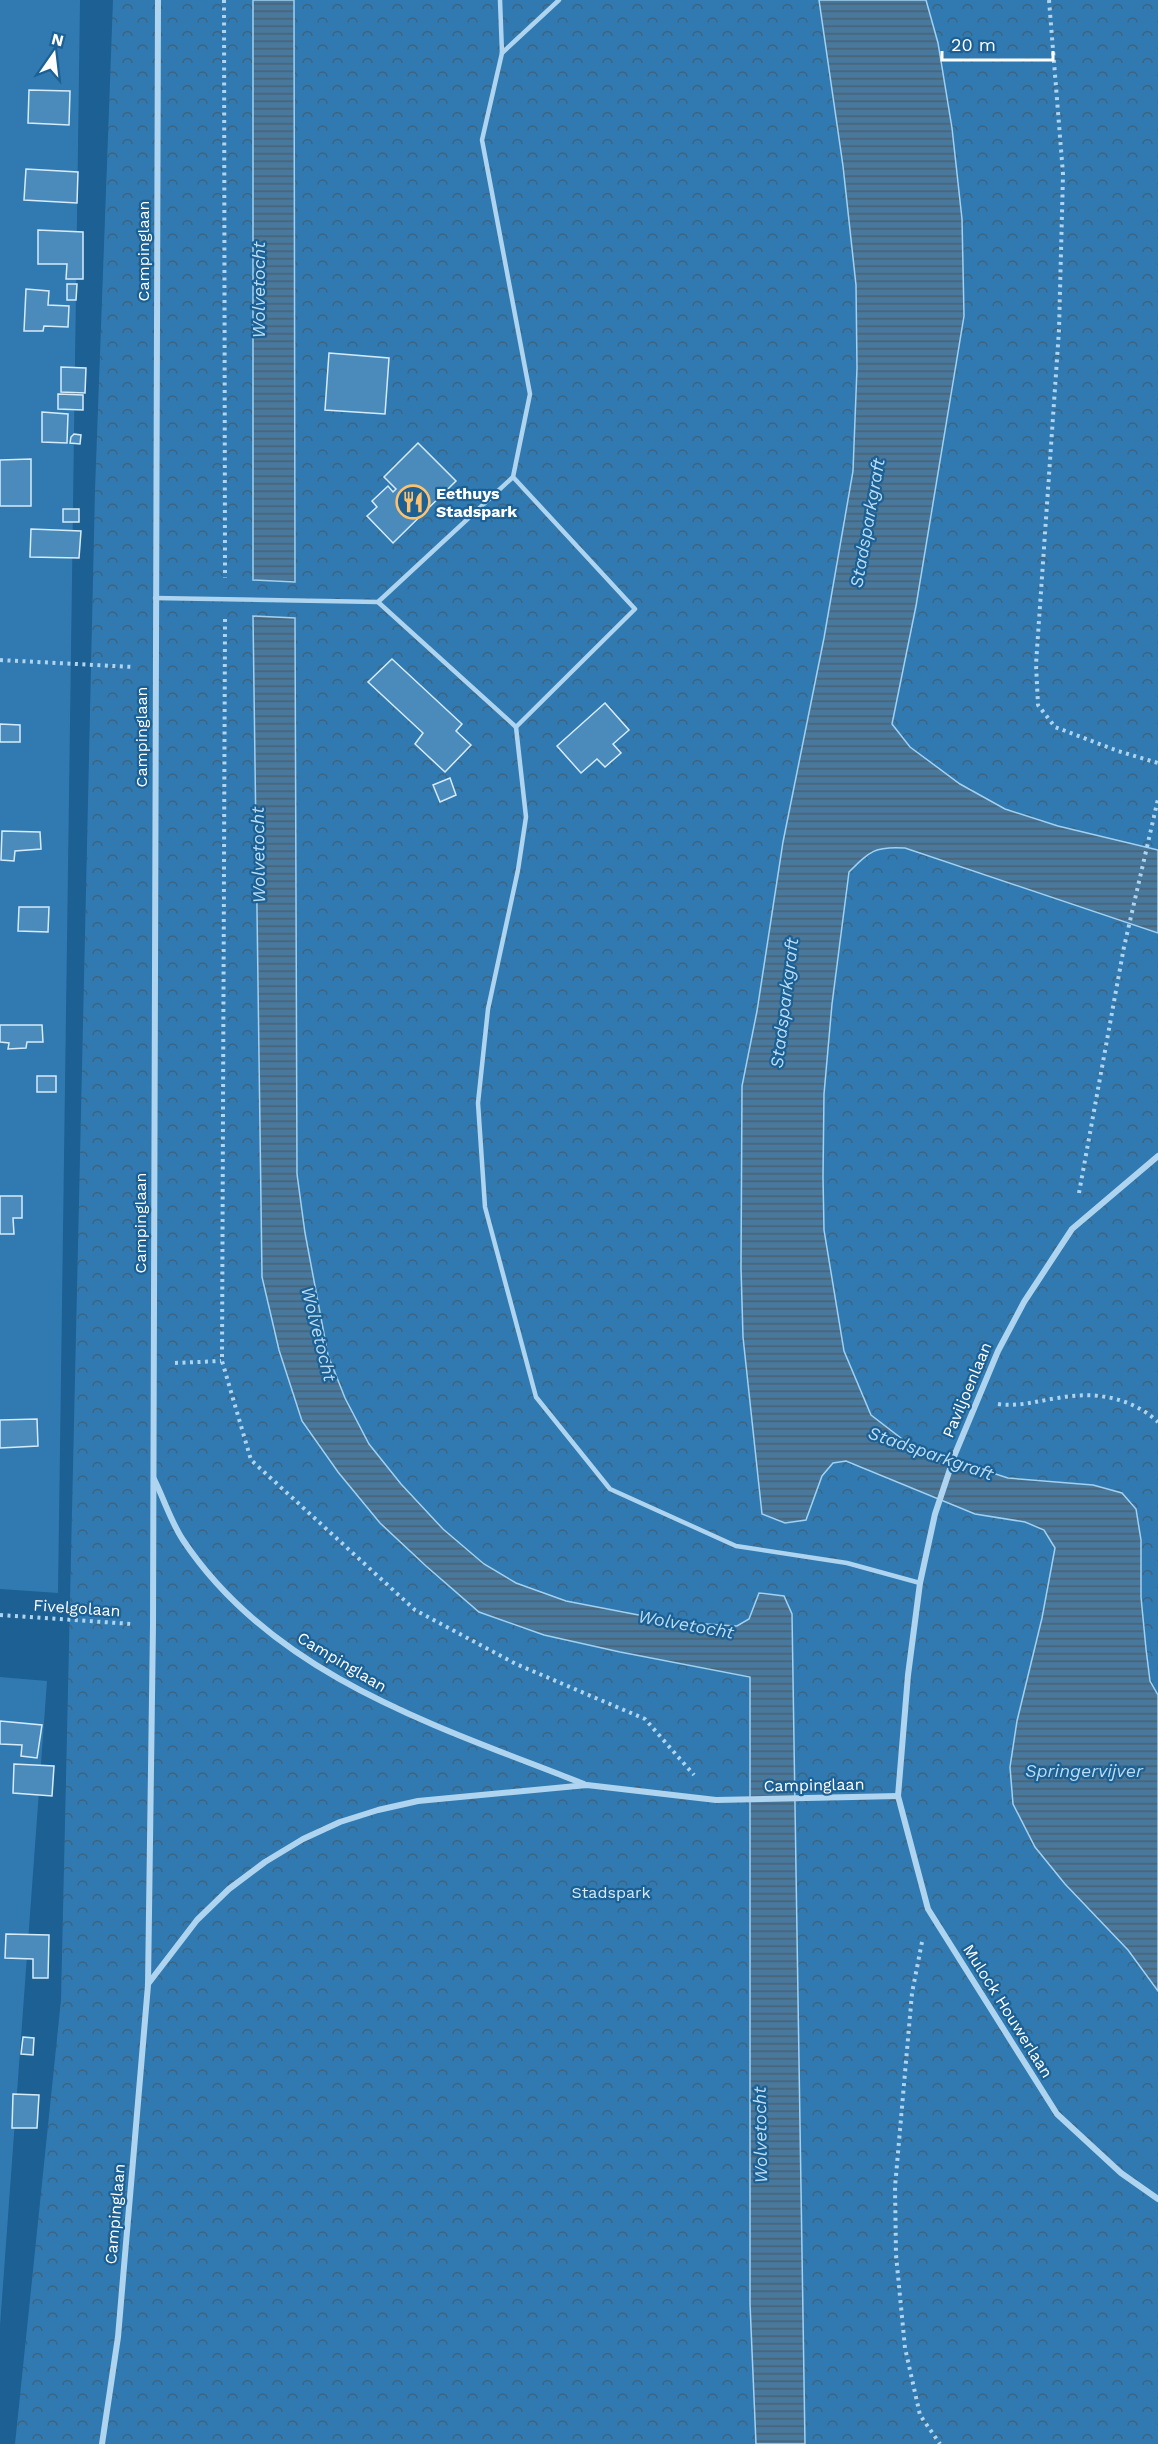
<svg xmlns="http://www.w3.org/2000/svg" width="1158" height="2444" font-family="'Work Sans',sans-serif">
	<style>
		.park { fill: url(#park-crowns) }
		.garden { fill: #307ab1 }
		.water { fill: url(#water-rules); stroke: #a1d0f0; stroke-width: 1.5 }
		.building { fill: #4a8bbc; stroke: #d5ebfa; stroke-width: 1.5 }
		.lines { fill: none; stroke-linecap: round; stroke-linejoin: round }
		.path { stroke: #aed4ef; stroke-width: 4; stroke-dasharray: 3 4.5; stroke-linecap: butt }
		.lane { stroke: #aed4ef; stroke-width: 4.5 }
		.street { stroke: #aed4ef; stroke-width: 6 }
		.labels { text-anchor: middle; dominant-baseline: central; stroke-width: 4.5; stroke-linejoin: round; paint-order: stroke }
		.street-label { font-size: 16px; fill: #fff; stroke: #1c6094 }
		.poi-label { font-size: 16px; font-weight: bold; fill: #fff; stroke: #1c6094; text-anchor: start }
		.park-label { font-size: 16px; fill: #d5ebfa; stroke: #1c6094 }
		.water-label { font-size: 18px; font-style: italic; fill: #baddf5; stroke: #1c6094 }
	</style>
	<defs>
		<pattern id="park-crowns" width="20" height="18" patternUnits="userSpaceOnUse" patternTransform="scale(1.5)"><rect width="20" height="18" fill="#307ab1"/><path d="M2 6a3 3 0 1 1 6 0M12 15a3 3 0 1 1 6 0" fill="none" stroke="#3e637e"/></pattern>
		<pattern id="water-rules" width="6" height="5" patternUnits="userSpaceOnUse" patternTransform="scale(1.5)"><rect width="6" height="5" fill="#48789c"/><path d="M0 2.5h6" fill="none" stroke="#4a6274"/></pattern>
	</defs>
	<rect width="100%" height="100%" fill="#1c6094"/>
	<path class="park" d="M 113,0 L 1158,0 L 1158,2444 L 15,2444 L 61,2000 L 95,490 Z"/>
	<g class="garden">
		<path d="M 0,0 L 80,0 L 58,1593 L 0,1589 Z"/>
		<path d="M 0,1677 L 47,1681 L 0,2326 Z"/>
	</g>
	<g class="water">
		<path d="M 253,0 L 294,0 L 295,582 L 253,580 Z"/>
		<path d="M 819,0 L 926,0 L 938,43 L 952,128 L 962,219 L 964,316 L 916,606 L 892,724 L 910,747 L 960,784 L 1005,809 L 1058,826 L 1158,850 L 1158,933 L 905,848 C 875,846 870,851 849,872 L 832,1004 L 824,1094 L 823,1177 L 824,1230 L 844,1351 L 871,1415 L 914,1448 L 1008,1478 L 1093,1485 L 1122,1493 L 1136,1509 L 1141,1540 L 1141,1597 L 1146,1649 L 1150,1681 L 1158,1695 L 1158,1991 L 1128,1950 L 1065,1884 L 1035,1847 L 1013,1804 L 1010,1767 L 1017,1721 L 1042,1618 L 1055,1548 L 1044,1530 L 1025,1522 L 975,1514 L 846,1461 L 833,1463 L 822,1476 L 806,1520 L 785,1523 L 762,1514 L 743,1337 L 741,1268 L 742,1086 L 757,1011 L 783,842 L 824,638 L 853,471 L 857,368 L 856,285 L 843,166 Z"/>
		<path d="M 253,616 L 295,618 L 297,1174 L 305,1233 L 328,1355 L 345,1398 L 369,1444 L 401,1484 L 443,1529 L 484,1564 L 516,1583 L 566,1601 L 675,1622 L 737,1626 L 749,1619 L 759,1593 L 784,1596 L 792,1614 L 805,2444 L 756,2444 L 750,2304 L 750,1677 L 620,1652 L 544,1635 L 479,1612 L 426,1566 L 380,1523 L 338,1472 L 302,1421 L 279,1350 L 262,1277 Z"/>
	</g>
	<g class="building">
		<path d="M 29,90 L 70,91 L 69,125 L 28,123 Z"/>
		<path d="M 26,169 L 78,172 L 77,203 L 24,200 Z"/>
		<path d="M 38,230 L 83,232 L 83,279 L 66,279 L 67,264 L 38,264 Z"/>
		<path d="M 67,284 L 77,284 L 76,300 L 67,300 Z"/>
		<path d="M 26,289 L 49,291 L 48,305 L 69,306 L 68,327 L 44,326 L 43,331 L 24,331 Z"/>
		<path d="M 329,353 L 389,358 L 385,414 L 325,410 Z"/>
		<path d="M 61,367 L 86,368 L 85,393 L 61,392 Z"/>
		<path d="M 58,394 L 83,395 L 83,410 L 58,409 Z"/>
		<path d="M 42,412 L 68,414 L 67,443 L 42,442 Z"/>
		<path d="M 74,434 L 81,435 L 80,444 L 70,443 L 71,437 Z"/>
		<path d="M 418,443 L 456,481 L 393,543 L 367,516 L 377,507 L 372,501 L 388,486 L 393,492 L 396,489 L 384,477 Z"/>
		<path d="M 31,459 L 31,506 L 0,506 L 0,460 Z"/>
		<rect x="63" y="509" width="16" height="13"/>
		<path d="M 31,529 L 81,531 L 79,558 L 30,557 Z"/>
		<path d="M 392,659 L 462,724 L 456,731 L 471,745 L 445,772 L 415,744 L 423,733 L 368,682 Z"/>
		<path d="M 605,703 L 629,730 L 613,744 L 621,753 L 605,767 L 597,759 L 581,773 L 557,746 Z"/>
		<path d="M 0,724 L 20,725 L 20,742 L 0,742 Z"/>
		<path d="M 450,778 L 456,795 L 440,802 L 433,785 Z"/>
		<path d="M 2,831 L 40,832 L 41,849 L 15,851 L 14,861 L 1,860 Z"/>
		<path d="M 19,907 L 49,907 L 48,932 L 18,931 Z"/>
		<path d="M 0,1025 L 42,1025 L 43,1042 L 27,1042 L 26,1048 L 8,1049 L 9,1043 L 0,1042 Z"/>
		<rect x="37" y="1076" width="19" height="16"/>
		<path d="M 0,1196 L 22,1196 L 22,1218 L 13,1218 L 14,1234 L 0,1234 Z"/>
		<path d="M 37,1419 L 38,1446 L 0,1448 L 0,1420 Z"/>
		<path d="M 0,1721 L 42,1725 L 37,1758 L 21,1756 L 22,1745 L 0,1744 Z"/>
		<path d="M 14,1764 L 54,1766 L 52,1796 L 13,1793 Z"/>
		<path d="M 6,1934 L 49,1935 L 48,1978 L 33,1978 L 33,1959 L 5,1958 Z"/>
		<path d="M 23,2037 L 34,2038 L 33,2055 L 21,2054 Z"/>
		<path d="M 13,2094 L 39,2095 L 37,2128 L 12,2128 Z"/>
	</g>
	<g class="lines">
		<g class="path">
			<path d="M 224,0 L 225,578"/>
			<path d="M 1049,0 L 1063,174 L 1059,330 L 1036,664 L 1038,705 L 1055,727 L 1118,751 L 1158,763"/>
			<path d="M 225,619 L 222,1361 L 251,1460 L 415,1610 L 516,1664 L 645,1719 L 694,1775"/>
			<path d="M 0,660 L 133,667"/>
			<path d="M 1079,1193 L 1124,947 L 1158,799"/>
			<path d="M 175,1363 L 221,1361"/>
			<path d="M 998,1404 C 1019,1407 1037,1401 1058,1398 C 1094,1391 1131,1397 1158,1422"/>
			<path d="M 0,1615 L 132,1624"/>
			<path d="M 922,1942 L 912,1993 L 895,2187 L 896,2255 L 905,2348 L 920,2415 L 940,2444"/>
		</g>
		<g class="lane">
			<path d="M 500,0 L 502,53 L 482,140 L 530,394 L 513,477 L 635,609 L 516,727 L 526,817 L 518,870 L 488,1009 L 478,1103 L 485,1207 L 536,1397 L 610,1489 L 736,1546 L 847,1563 L 920,1583"/>
			<path d="M 502,53 L 559,0"/>
			<path d="M 513,477 L 378,602 L 516,727"/>
			<path d="M 155,598 L 378,602"/>
		</g>
		<g class="street">
			<path d="M 1158,1156 L 1072,1229 L 1024,1302 L 998,1351 L 955,1454 L 935,1514 L 920,1583 L 908,1675 L 898,1796 L 928,1909 L 1057,2114 L 1121,2173 L 1158,2199"/>
			<path d="M 154,1479 C 164,1499 171,1522 183,1540 C 274,1677 440,1727 584,1784"/>
			<path d="M 148,1984 L 197,1920 L 229,1889 L 265,1862 L 303,1839 L 340,1822 L 378,1810 L 418,1801 L 587,1785 L 716,1800 L 898,1796"/>
			<path d="M 102,2444 L 118,2337 L 148,1985 L 153,1625 L 158,0"/>
		</g>
	</g>
	<defs>
		<symbol id="restaurant-ring" viewBox="-11 -11 22 22"><circle r="9.5" fill="#1c6094" stroke="#fec26d" stroke-width="1.5"/><path d="M-5-6h1v4h1v-4h1v4h1v-4h1v5L-1.5 .5V6h-2V.5L-5-1ZM5-6V6H3V1.5H1.5Q1.5-4 5-6Z" fill="#fec26d"/></symbol>
	</defs>
	<g fill-rule="evenodd">
		<use href="#restaurant-ring" x="394" y="483" width="38" height="38"/>
	</g>
	<g class="labels">
		<g class="street-label">
			<text transform="translate(143 251) rotate(-90)">Campinglaan</text>
			<text transform="translate(141 737) rotate(-90)">Campinglaan</text>
			<text transform="translate(140 1223) rotate(-90)">Campinglaan</text>
			<text transform="translate(967 1390) rotate(-67)">Paviljoenlaan</text>
			<text transform="translate(77 1608) rotate(4)">Fivelgolaan</text>
			<text transform="translate(342 1662) rotate(31)">Campinglaan</text>
			<text transform="translate(814 1785) rotate(-1)">Campinglaan</text>
			<text transform="translate(1008 2011) rotate(58)">Mulock Houwerlaan</text>
			<text transform="translate(115 2214) rotate(-85)">Campinglaan</text>
		</g>
		<g class="poi-label">
			<text x="436" y="493">Eethuys<tspan x="436" dy="18">Stadspark</tspan></text>
		</g>
		<g class="park-label">
			<text x="611" y="1892">Stadspark</text>
		</g>
		<g class="water-label">
			<text transform="translate(258 290) rotate(-90)">Wolvetocht</text>
			<text transform="translate(867 523) rotate(-80)">Stadsparkgraft</text>
			<text transform="translate(258 855) rotate(-91)">Wolvetocht</text>
			<text transform="translate(784 1003) rotate(-83)">Stadsparkgraft</text>
			<text transform="translate(319 1334) rotate(76)">Wolvetocht</text>
			<text transform="translate(931 1453) rotate(19)">Stadsparkgraft</text>
			<text transform="translate(686 1624) rotate(10)">Wolvetocht</text>
			<text x="1084" y="1770">Springervijver</text>
			<text transform="translate(760 2135) rotate(-91)">Wolvetocht</text>
		</g>
	</g>
	<g transform="translate(54 54) rotate(14)" stroke="#1c6094" stroke-width="4.5" paint-order="stroke">
	<path d="M0-4.5L10 22L0 15L-10 22Z" fill="#ffffff"/>
	<text y="-9" font-size="16" font-weight="bold" text-anchor="middle" fill="#ffffff">N</text>
	</g>
	<path d="M942 51v9h111v-9" fill="none" stroke="#ffffff" stroke-width="3"/>
	<text x="951" y="51" font-size="18" fill="#ffffff" stroke="#1c6094" stroke-width="4.5" paint-order="stroke">20 m</text>
</svg>
